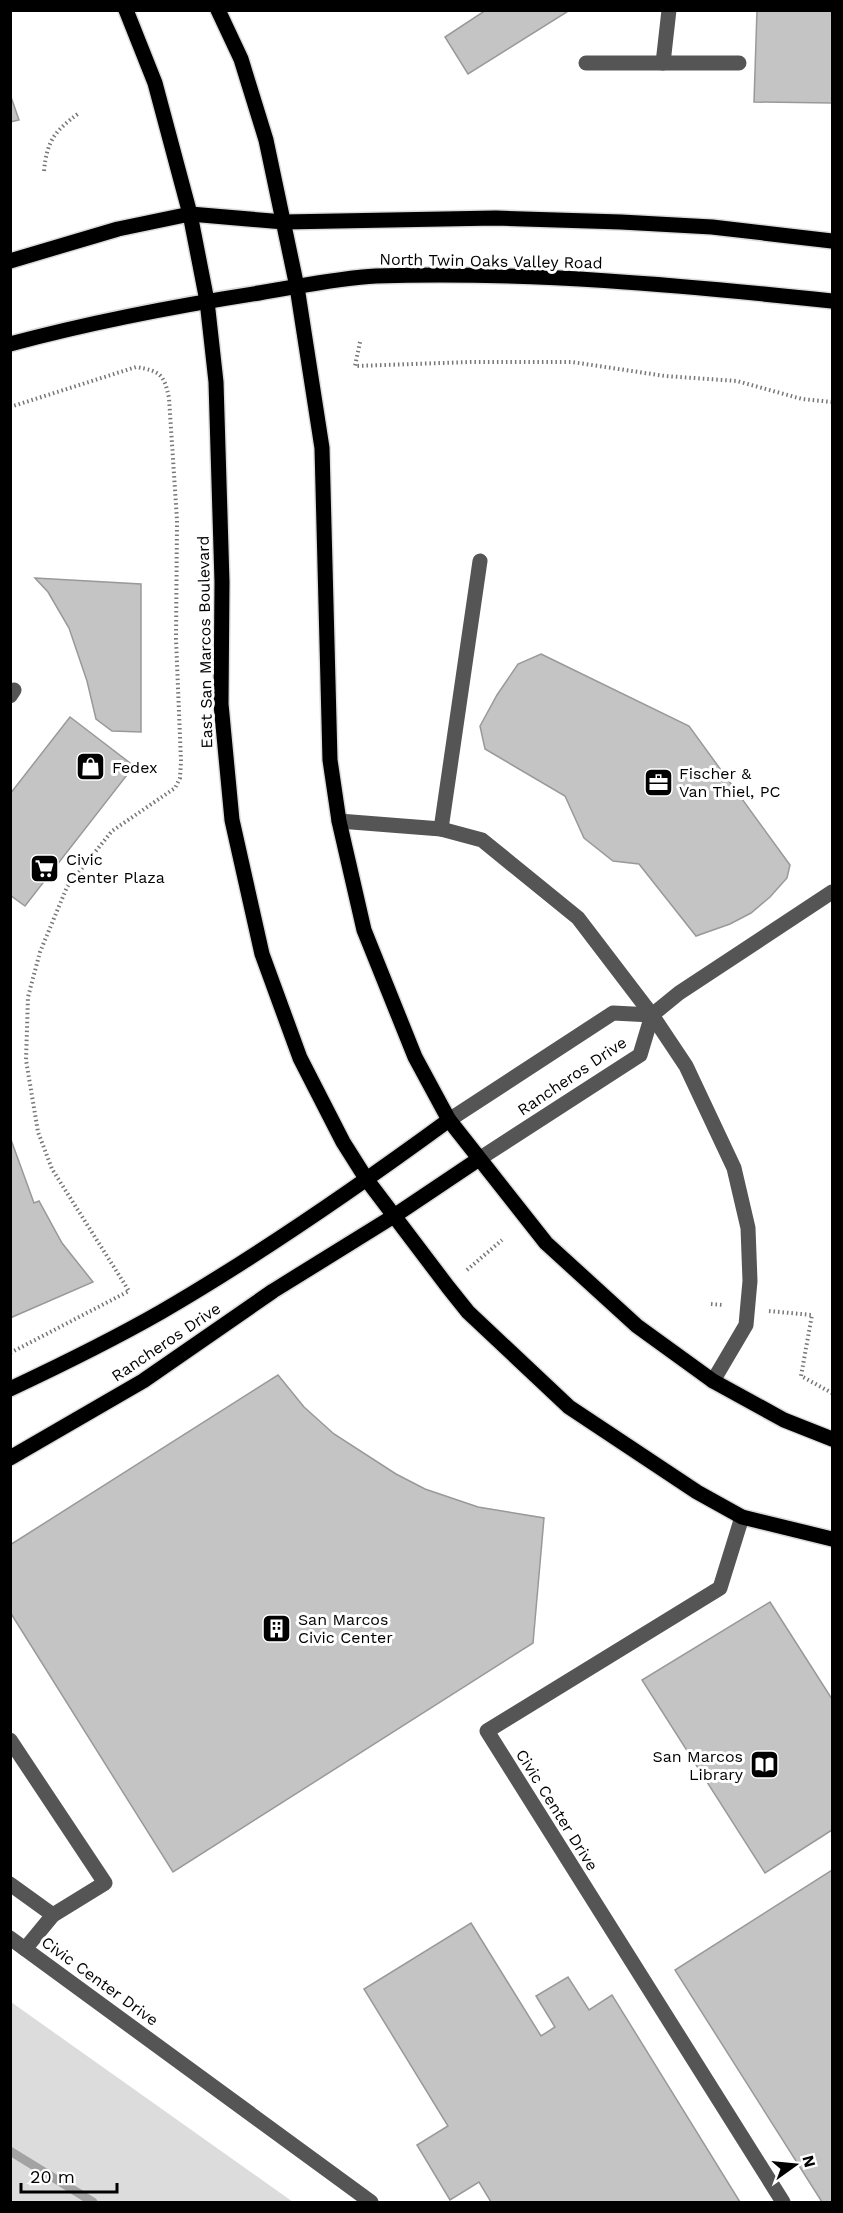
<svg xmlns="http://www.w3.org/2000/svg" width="843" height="2213" font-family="'Work Sans',sans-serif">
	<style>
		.green { fill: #dcdcdc }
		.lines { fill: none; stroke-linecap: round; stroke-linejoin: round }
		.stream { stroke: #a3a3a3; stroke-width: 9 }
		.building { fill: #c4c4c4; stroke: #999; stroke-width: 1.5 }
		.major-casing { stroke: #dbdbdb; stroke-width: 18 }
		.path { stroke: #777; stroke-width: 4; stroke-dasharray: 1.5 3; stroke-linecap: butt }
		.minor { stroke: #555; stroke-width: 15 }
		.major { stroke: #000; stroke-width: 15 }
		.labels { text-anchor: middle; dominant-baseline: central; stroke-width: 6; stroke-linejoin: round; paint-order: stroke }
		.street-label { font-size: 16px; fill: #000; stroke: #fff }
		.poi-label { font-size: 16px; fill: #000; stroke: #fff; text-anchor: start }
	</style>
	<rect width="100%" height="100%" fill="#fff"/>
	<path class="green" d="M 11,2002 L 293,2202 L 11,2202 Z"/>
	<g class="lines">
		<path class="stream" d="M 10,2151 L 93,2202"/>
	</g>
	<g class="building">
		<path d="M 486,10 L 570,10 L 468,74 L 445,37 Z"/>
		<path d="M 757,10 L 832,10 L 832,103 L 754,102 Z"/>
		<path d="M 10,94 L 19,120 L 10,122 Z"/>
		<path d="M 35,578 L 141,584 L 141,732 L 112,731 L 96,719 L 87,681 L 69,628 L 48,592 Z"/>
		<path d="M 541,654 L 689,726 L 790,865 L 787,878 L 770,897 L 751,913 L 730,924 L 696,936 L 639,864 L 613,861 L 584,838 L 565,796 L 485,749 L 480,726 L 497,695 L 518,664 Z"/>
		<path d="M 70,717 L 134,766 L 25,906 L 10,895 L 10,794 Z"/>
		<path d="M 10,1137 L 34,1203 L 39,1201 L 62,1243 L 93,1282 L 10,1318 Z"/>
		<path d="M 278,1375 L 304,1407 L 334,1434 L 396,1474 L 425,1489 L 478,1507 L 544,1518 L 533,1643 L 173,1872 L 10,1612 L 10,1545 Z"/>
		<path d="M 770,1602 L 832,1699 L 832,1830 L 765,1873 L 642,1680 Z"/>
		<path d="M 832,1870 L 832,2202 L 822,2202 L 675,1970 Z"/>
		<path d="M 471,1923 L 541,2036 L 555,2027 L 536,1996 L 568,1977 L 589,2010 L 612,1995 L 740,2202 L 491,2202 L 479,2182 L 450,2200 L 417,2145 L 448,2126 L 364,1989 Z"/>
	</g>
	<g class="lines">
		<defs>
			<g id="major">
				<path d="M 126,10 L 155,83 L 190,214 L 207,301 L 216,382 L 222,582 L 221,704 L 232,820 L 262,954 L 300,1058 L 343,1142 L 367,1180 L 448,1287 L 468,1312 L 569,1407 L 697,1492 L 742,1517 L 832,1539"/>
				<path d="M 218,10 L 241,59 L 266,140 L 297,287 L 322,448 L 330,760 L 339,821 L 364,930 L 415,1057 L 449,1120 L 546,1243 L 637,1326 L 713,1381 L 784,1420 L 832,1439"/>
				<path d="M 10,261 L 118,229 L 190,214 L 284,222 L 496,218 L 621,222 L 712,227 L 832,241"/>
				<path d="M 10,344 C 92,322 175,306 259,293 C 297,287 337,278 376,276 C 528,271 681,285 832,301"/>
				<path d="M 10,1389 C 61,1365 112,1340 161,1312 C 261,1254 356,1188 449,1120"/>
				<path d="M 10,1458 L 143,1381 L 273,1291 L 394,1216 L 479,1159"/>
			</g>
		</defs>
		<use href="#major" class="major-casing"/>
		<g class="path">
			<path d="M 44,171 C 47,140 55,131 79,113"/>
			<path d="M 360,342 L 355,366 L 470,362 L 572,362 L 665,376 L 737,381 L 802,399 L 832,402"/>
			<path d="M 10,407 L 136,367 C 160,371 164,374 169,398 L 177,520 L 176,639 L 181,761 L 180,778 L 175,788 L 112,831 L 67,887 L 40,952 L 28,997 L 26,1060 L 38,1132 L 52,1169 L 129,1291 L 10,1353"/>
			<path d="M 467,1270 L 502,1240"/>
			<path d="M 711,1304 L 723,1305"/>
			<path d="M 769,1311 L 812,1315 L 801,1376 L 832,1393"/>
		</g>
		<g class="minor">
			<path d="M 669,10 L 663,63 L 739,63"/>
			<path d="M 586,63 L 663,63"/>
			<path d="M 10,696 L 14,690"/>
			<path d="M 339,821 L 441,829 L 482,840 L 578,918 L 652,1015 L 686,1066 L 734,1168 L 748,1228 L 750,1281 L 746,1325 L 713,1381"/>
			<path d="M 441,829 L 480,561"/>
			<path d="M 652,1015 L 679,993 L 832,892"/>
			<path d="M 449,1120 L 613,1013 L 652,1015"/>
			<path d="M 479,1159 L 640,1055 L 652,1015"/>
			<path d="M 742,1517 L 720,1588 L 487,1731 L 783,2202"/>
			<path d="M 10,1740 L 105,1883 L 53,1915 L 25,1949"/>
			<path d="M 10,1884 L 53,1915"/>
			<path d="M 10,1938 L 371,2202"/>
		</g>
		<use href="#major" class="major"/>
	</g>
	<defs>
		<symbol id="shop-square" viewBox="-11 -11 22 22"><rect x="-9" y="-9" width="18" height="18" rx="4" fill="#000" stroke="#fff"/><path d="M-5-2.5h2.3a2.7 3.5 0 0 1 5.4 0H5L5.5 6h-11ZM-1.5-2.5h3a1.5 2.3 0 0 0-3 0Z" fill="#fff"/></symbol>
		<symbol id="office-square" viewBox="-11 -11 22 22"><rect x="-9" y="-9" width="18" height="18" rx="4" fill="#000" stroke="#fff"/><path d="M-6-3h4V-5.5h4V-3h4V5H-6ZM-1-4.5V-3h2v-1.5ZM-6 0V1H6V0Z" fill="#fff"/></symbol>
		<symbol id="supermarket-square" viewBox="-11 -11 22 22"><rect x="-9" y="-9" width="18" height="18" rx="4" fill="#000" stroke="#fff"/><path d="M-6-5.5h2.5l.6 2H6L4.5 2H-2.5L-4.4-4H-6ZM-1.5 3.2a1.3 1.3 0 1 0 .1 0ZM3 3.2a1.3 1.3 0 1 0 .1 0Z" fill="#fff"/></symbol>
		<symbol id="building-square" viewBox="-11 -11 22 22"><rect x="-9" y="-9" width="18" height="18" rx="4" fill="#000" stroke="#fff"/><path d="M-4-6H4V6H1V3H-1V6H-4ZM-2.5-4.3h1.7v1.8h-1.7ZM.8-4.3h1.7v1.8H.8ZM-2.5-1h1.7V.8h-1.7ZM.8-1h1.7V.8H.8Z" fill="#fff"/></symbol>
		<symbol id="library-square" viewBox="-11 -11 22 22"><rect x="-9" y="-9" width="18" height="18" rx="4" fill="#000" stroke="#fff"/><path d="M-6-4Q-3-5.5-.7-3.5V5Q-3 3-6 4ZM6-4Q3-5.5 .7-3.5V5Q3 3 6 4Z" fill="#fff"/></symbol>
	</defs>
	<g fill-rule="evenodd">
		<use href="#shop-square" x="74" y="750" width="33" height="33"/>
		<use href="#office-square" x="642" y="766" width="33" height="33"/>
		<use href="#supermarket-square" x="28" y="852" width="33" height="33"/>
		<use href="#building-square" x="260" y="1612" width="33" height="33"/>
		<use href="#library-square" x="748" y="1748" width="33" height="33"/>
	</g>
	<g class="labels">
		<g class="street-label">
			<text transform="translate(491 261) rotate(1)">North Twin Oaks Valley Road</text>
			<text transform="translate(205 642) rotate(-91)">East San Marcos Boulevard</text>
			<text transform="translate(572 1076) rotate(-34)">Rancheros Drive</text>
			<text transform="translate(166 1342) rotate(-34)">Rancheros Drive</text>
			<text transform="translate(557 1810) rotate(58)">Civic Center Drive</text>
			<text transform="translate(100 1981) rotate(36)">Civic Center Drive</text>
		</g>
		<g class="poi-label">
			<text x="112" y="767">Fedex</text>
			<text x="679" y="773">Fischer &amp;<tspan x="679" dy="18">Van Thiel, PC</tspan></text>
			<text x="66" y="859">Civic<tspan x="66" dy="18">Center Plaza</tspan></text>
			<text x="298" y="1619">San Marcos<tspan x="298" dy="18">Civic Center</tspan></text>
			<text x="743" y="1756" text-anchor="end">San Marcos<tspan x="743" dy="18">Library</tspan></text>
		</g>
	</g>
	<rect width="843" height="2213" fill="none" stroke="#000000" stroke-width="24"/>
	<g transform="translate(795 2165) rotate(75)" stroke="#ffffff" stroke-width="4.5" paint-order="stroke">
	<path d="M0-4.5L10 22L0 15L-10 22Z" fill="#000000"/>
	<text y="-9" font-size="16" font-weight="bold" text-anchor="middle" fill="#000000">N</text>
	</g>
	<path d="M21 2183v9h96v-9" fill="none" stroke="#000000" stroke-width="3"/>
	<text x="30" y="2183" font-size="18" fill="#000000" stroke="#ffffff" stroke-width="4.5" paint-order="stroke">20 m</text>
</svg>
